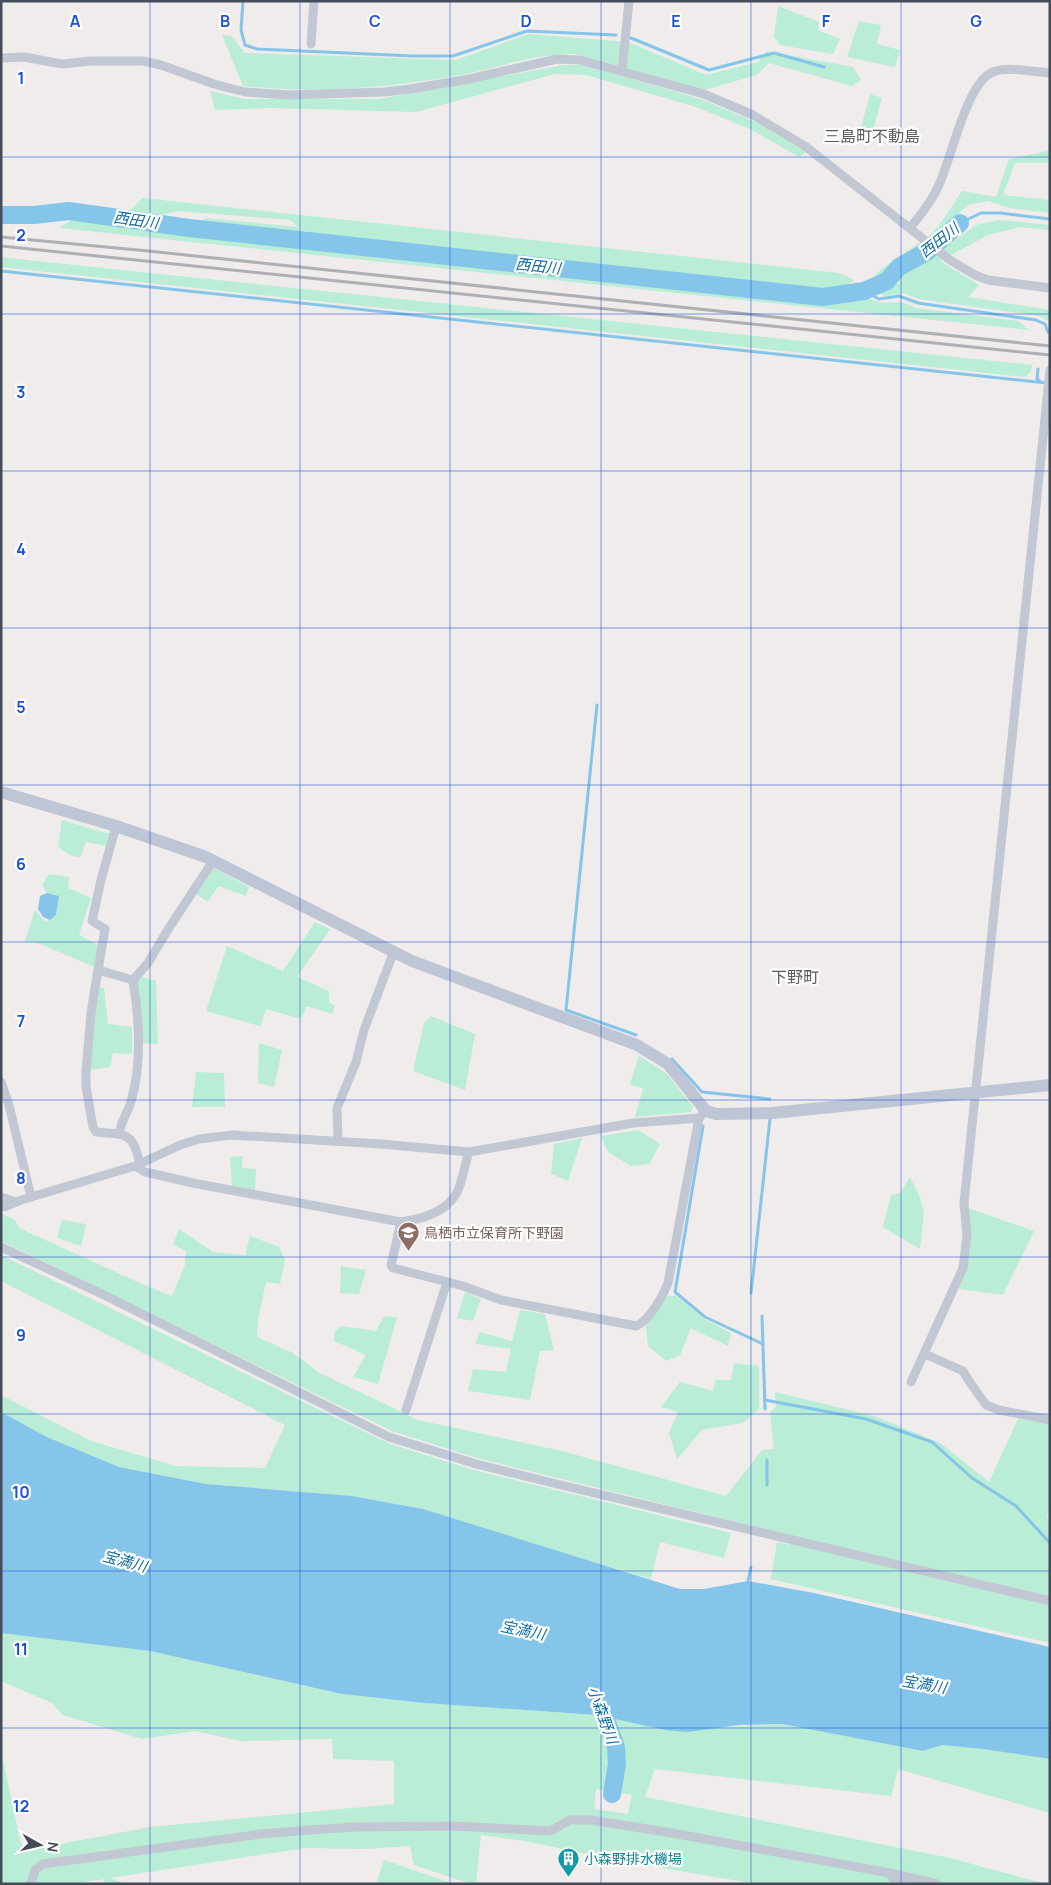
<svg xmlns="http://www.w3.org/2000/svg" width="1051" height="1885" font-family="Manrope,'Noto Sans JP',sans-serif">
	<style>
		.green { fill: #b9edd5; fill-rule: evenodd }
		.water { fill: #86c5ea }
		.lines { fill: none; stroke-linecap: round; stroke-linejoin: round }
		.stream { stroke: #86c5ea; stroke-width: 3 }
		.river { stroke: #86c5ea; stroke-width: 18 }
		.street { stroke: #c2c8d3; stroke-width: 9 }
		.secondary { stroke: #bec5d5; stroke-width: 12 }
		.rail { stroke: #aeb0b6; stroke-width: 3 }
		.grid { fill: none; stroke: #1b50d9; stroke-width: 1; stroke-opacity: 0.55 }
		.labels { text-anchor: middle; dominant-baseline: central; stroke-width: 4.5; stroke-linejoin: round; paint-order: stroke }
		.education-label { font-size: 14px; fill: #785e54; stroke: #fff; text-anchor: start }
		.culture-label { font-size: 14px; fill: #0d838f; stroke: #fff; text-anchor: start }
		.water-label { font-size: 15px; font-style: italic; fill: #0e6ca2; stroke: #fff }
		.quarter-label { font-size: 16px; fill: #585b60; stroke: #fff }
		.grid-label { font-size: 16px; text-anchor: middle; font-weight: bold; fill: #1b50d9; stroke: #fff; stroke-width: 4.5; stroke-linejoin: round; paint-order: stroke }
	</style>
	<rect width="100%" height="100%" fill="#efeceb"/>
	<g class="green">
		<path d="M 778,6 L 819,22 L 818,30 L 840,39 L 833,54 L 780,45 L 774,37 Z"/>
		<path d="M 859,21 L 881,25 L 877,44 L 900,50 L 895,67 L 847,57 Z"/>
		<path d="M 528,34 L 628,42 L 706,75 L 758,62 L 767,51 L 853,67 L 861,80 L 852,86 L 769,63 L 757,75 L 704,90 L 575,54 C 536,53 498,68 460,75 C 389,88 315,94 243,86 L 222,35 L 231,36 L 245,53 L 456,60 Z"/>
		<path d="M 563,65 L 584,65 L 701,99 L 758,123 L 806,152 L 799,157 L 750,129 L 696,107 L 586,75 L 555,74 L 416,112 L 271,108 L 215,110 L 210,91 L 244,99 L 379,99 Z"/>
		<path d="M 870,94 L 882,98 L 871,137 L 860,131 Z"/>
		<path d="M 1049,132 L 1050,163 L 1015,163 L 1003,195 L 1050,200 L 1050,213 L 1009,208 L 988,201 L 968,205 L 952,219 L 929,245 L 881,275 L 875,275 C 892,259 914,249 932,233 C 944,221 953,204 962,191 L 996,197 L 1009,159 L 1048,151 Z"/>
		<path d="M 142,198 L 839,273 L 854,280 L 838,291 L 795,289 L 324,239 L 306,231 L 291,236 L 190,225 L 207,218 L 298,227 L 290,220 L 179,211 L 161,215 L 129,212 Z"/>
		<path d="M 71,220 L 843,304 L 861,296 L 882,303 L 902,302 L 916,308 L 1018,321 L 1029,330 L 59,228 Z"/>
		<path d="M 1000,220 L 1050,225 L 1050,230 L 1020,227 L 988,235 L 940,261 L 979,285 L 968,297 L 1050,310 L 1050,322 L 1039,316 L 918,299 L 904,293 L 885,296 L 877,292 L 887,285 L 899,284 L 901,270 L 933,256 L 976,225 Z"/>
		<path d="M 1,257 L 64,264 L 1032,365 L 1031,372 L 1025,377 L 1,267 Z"/>
		<path d="M 62,820 L 109,834 L 106,846 L 86,842 L 80,857 L 72,856 L 58,847 Z"/>
		<path d="M 214,868 L 249,887 L 246,896 L 218,886 L 208,902 L 196,894 Z"/>
		<path d="M 49,874 L 69,877 L 68,888 L 91,898 L 79,935 L 98,945 L 95,967 L 40,944 L 25,941 L 35,910 L 45,922 L 56,915 L 58,896 L 47,893 L 42,885 Z"/>
		<path d="M 315,922 L 330,929 L 297,977 L 329,991 L 329,1002 L 335,1006 L 332,1014 L 307,1006 L 301,1019 L 266,1009 L 260,1026 L 206,1011 L 227,946 L 283,971 Z"/>
		<path d="M 142,977 L 156,981 L 158,1044 L 141,1043 L 137,980 Z"/>
		<path d="M 98,987 L 104,988 L 108,1024 L 132,1027 L 132,1054 L 113,1053 L 110,1067 L 89,1070 Z"/>
		<path d="M 431,1016 L 475,1034 L 465,1090 L 413,1071 L 424,1023 Z"/>
		<path d="M 259,1043 L 282,1050 L 274,1087 L 258,1083 Z"/>
		<path d="M 639,1056 L 667,1074 L 693,1107 L 691,1112 L 635,1117 L 643,1089 L 630,1084 Z"/>
		<path d="M 196,1072 L 224,1073 L 225,1107 L 192,1107 Z"/>
		<path d="M 638,1130 L 660,1144 L 649,1164 L 631,1166 L 608,1152 L 601,1136 Z"/>
		<path d="M 582,1138 L 568,1181 L 551,1174 L 554,1144 Z"/>
		<path d="M 243,1156 L 242,1168 L 256,1169 L 255,1190 L 232,1186 L 230,1157 Z"/>
		<path d="M 910,1177 L 920,1197 L 924,1213 L 920,1249 L 883,1227 L 891,1195 L 900,1193 Z"/>
		<path d="M 968,1208 L 1034,1231 L 1003,1295 L 959,1289 C 971,1258 972,1241 968,1208 Z"/>
		<path d="M 1,1213 L 15,1220 L 19,1228 L 142,1284 L 172,1296 L 185,1265 L 186,1251 L 173,1244 L 179,1229 L 213,1252 L 245,1255 L 250,1236 L 279,1247 L 285,1260 L 280,1284 L 266,1282 L 258,1319 L 257,1337 L 293,1353 L 318,1372 L 418,1420 L 562,1451 L 726,1496 L 762,1450 L 774,1449 L 770,1413 L 776,1406 L 775,1392 L 874,1416 L 940,1443 L 989,1482 L 1018,1419 L 1050,1424 L 1050,1501 L 1047,1518 L 1050,1521 L 1050,1643 L 771,1579 L 777,1542 L 790,1545 L 793,1536 L 477,1458 L 392,1431 L 1,1241 Z"/>
		<path d="M 62,1220 L 86,1224 L 81,1246 L 57,1238 Z"/>
		<path d="M 1,1255 L 390,1444 L 474,1470 L 731,1533 L 724,1558 L 660,1542 L 651,1579 L 519,1541 L 423,1509 L 352,1496 L 206,1484 L 119,1467 L 47,1437 L 1,1412 L 1,1395 L 91,1441 L 176,1466 L 265,1468 L 285,1425 L 1,1281 Z"/>
		<path d="M 341,1266 L 366,1270 L 359,1294 L 340,1293 Z"/>
		<path d="M 465,1292 L 481,1299 L 473,1321 L 457,1318 Z"/>
		<path d="M 667,1296 L 676,1296 L 704,1319 L 731,1333 L 728,1346 L 691,1328 L 680,1355 L 666,1361 L 648,1346 L 646,1326 Z"/>
		<path d="M 520,1310 L 545,1314 L 554,1350 L 540,1351 L 530,1400 L 468,1391 L 473,1369 L 506,1372 L 511,1349 L 475,1344 L 480,1332 L 512,1341 Z"/>
		<path d="M 384,1316 L 397,1317 L 378,1384 L 353,1377 L 366,1355 L 334,1341 L 335,1331 L 341,1326 L 376,1331 Z"/>
		<path d="M 734,1363 L 759,1366 L 759,1409 L 743,1423 L 702,1430 L 677,1459 L 669,1433 L 678,1412 L 661,1407 L 680,1382 L 713,1391 L 716,1380 L 731,1380 Z"/>
		<path d="M 8,1632 L 150,1651 L 342,1694 L 424,1703 L 596,1715 L 665,1730 L 782,1724 L 923,1751 L 941,1745 L 983,1749 L 1050,1759 L 1050,1813 L 898,1769 L 891,1796 L 655,1769 L 645,1797 L 950,1858 L 1045,1884 L 757,1884 L 620,1861 L 525,1841 L 481,1835 L 476,1884 L 471,1884 L 414,1865 L 410,1846 L 364,1849 L 305,1848 L 110,1878 L 125,1884 L 103,1884 L 104,1879 L 74,1884 L 1,1884 L 1,1751 L 21,1844 L 34,1849 L 150,1827 L 394,1804 L 394,1761 L 333,1759 L 332,1739 L 241,1741 L 195,1731 L 142,1739 L 63,1715 L 52,1703 L 1,1681 L 1,1633 ZM 596,1789 L 632,1795 L 628,1814 L 594,1809 Z"/>
		<path d="M 384,1860 L 454,1884 L 376,1884 Z"/>
	</g>
	<g class="water">
		<path d="M 47,893 L 59,896 L 56,915 L 50,920 L 43,917 L 38,909 L 40,896 Z"/>
		<path d="M 1,1412 L 47,1437 L 119,1467 L 206,1484 L 352,1496 L 423,1509 L 680,1589 L 704,1589 L 748,1581 L 814,1593 L 1050,1647 L 1050,1759 L 983,1749 L 942,1745 L 923,1751 L 782,1724 L 739,1725 L 688,1732 L 665,1730 L 596,1715 L 424,1703 L 342,1694 L 150,1651 L 1,1633 Z"/>
	</g>
	<g class="lines">
		<g class="stream">
			<path d="M 243,1 L 241,30 L 245,45 L 257,49 L 413,56 L 453,56 L 527,31 L 616,35"/>
			<path d="M 631,38 L 709,70 L 774,53 L 824,67"/>
			<path d="M 960,223 L 981,213 L 1000,213 L 1050,219"/>
			<path d="M 1,271 L 1047,383"/>
			<path d="M 864,291 L 879,299 L 899,296 L 918,303 L 1036,320 L 1045,324 L 1048,332"/>
			<path d="M 1038,369 L 1037,379 L 1040,381"/>
			<path d="M 597,705 L 566,1010 L 636,1035"/>
			<path d="M 672,1059 L 702,1092 L 770,1099"/>
			<path d="M 703,1126 L 675,1292 L 705,1317 L 763,1344"/>
			<path d="M 751,1293 L 770,1119"/>
			<path d="M 762,1316 L 765,1409"/>
			<path d="M 765,1400 L 866,1419 L 932,1442 L 972,1478 L 1016,1506 L 1050,1543"/>
			<path d="M 767,1460 L 767,1485"/>
			<path d="M 748,1581 L 751,1567"/>
		</g>
		<g class="river">
			<path d="M 1,215 L 34,215 L 69,211 L 189,228 L 823,297 L 864,291 L 887,281 L 899,267 L 928,251 L 960,223"/>
			<path d="M 597,1695 L 616,1747 L 617,1764 L 612,1794"/>
		</g>
		<g class="street">
			<path d="M 311,44 L 314,1"/>
			<path d="M 1,58 L 24,57 L 62,64 L 91,61 L 143,61 L 161,65 L 214,84 L 245,92 L 288,95 L 384,92 L 410,89 L 469,79 L 557,59 L 580,60 L 704,94 L 753,115 L 805,146 L 950,260 L 975,275 L 988,280 L 1050,288"/>
			<path d="M 622,71 L 629,1"/>
			<path d="M 910,228 C 919,217 929,205 936,191 C 951,164 965,83 993,72 C 1009,66 1032,72 1050,73"/>
			<path d="M 116,826 L 101,880 L 92,921 L 105,929 L 98,970 L 133,980 C 139,1017 142,1061 132,1098 C 129,1111 121,1121 119,1134 C 135,1137 136,1150 140,1164"/>
			<path d="M 98,970 L 91,1013 L 86,1072 L 86,1087 L 93,1127 L 96,1132 L 119,1134"/>
			<path d="M 133,980 L 148,963 L 167,931 L 213,861"/>
			<path d="M 1,1082 L 9,1105 L 31,1197"/>
			<path d="M 338,1141 L 337,1108 L 356,1062 L 364,1030 L 394,951"/>
			<path d="M 135,1166 L 145,1172 L 193,1183 L 401,1222 C 421,1219 445,1213 456,1194 C 462,1185 465,1163 469,1152"/>
			<path d="M 1,1197 L 16,1202"/>
			<path d="M 1,1206 L 5,1207 L 21,1200 L 135,1166 L 180,1145 L 199,1139 L 232,1135 L 381,1144 L 469,1152 L 633,1123 L 699,1118"/>
			<path d="M 401,1222 L 391,1265 L 393,1268 L 463,1286 L 501,1300 L 636,1326 C 649,1321 663,1296 668,1283 L 699,1118 L 702,1115"/>
			<path d="M 1,1247 L 104,1295 L 389,1437 L 476,1464 L 565,1486 L 1050,1601"/>
			<path d="M 925,1354 L 963,1371 L 969,1381 L 986,1405 L 999,1410 L 1050,1420"/>
			<path d="M 911,1382 L 963,1268 L 967,1235 L 964,1203 L 1050,370"/>
			<path d="M 406,1410 L 447,1282"/>
			<path d="M 891,1873 L 892,1878 L 904,1884"/>
			<path d="M 31,1884 L 35,1870 L 43,1864 L 261,1834 L 310,1830 L 353,1827 L 454,1826 L 550,1831 L 570,1820 L 591,1820 L 672,1833 L 890,1873 L 937,1884"/>
		</g>
		<path class="secondary" d="M 1,792 L 116,826 L 206,857 L 412,961 L 637,1045 L 668,1064 L 706,1111 L 716,1114 L 772,1113 L 1050,1085"/>
		<g class="rail">
			<path d="M 1,237 L 148,251 L 1050,346"/>
			<path d="M 1,246 L 1050,355"/>
		</g>
	</g>
	<path class="grid" d="M 150,1 L 150,1884M 300,1 L 300,1884M 450,1 L 450,1884M 601,1 L 601,1884M 751,1 L 751,1884M 901,1 L 901,1884M 1,157 L 1050,157M 1,314 L 1050,314M 1,471 L 1050,471M 1,628 L 1050,628M 1,785 L 1050,785M 1,942 L 1050,942M 1,1100 L 1050,1100M 1,1257 L 1050,1257M 1,1414 L 1050,1414M 1,1571 L 1050,1571M 1,1728 L 1050,1728"/>
	<defs>
		<symbol id="school-pin" viewBox="-11 -11 22 30"><path d="M0 17L-7.5 6A9.5 9.5 0 1 1 7.5 6Z" fill="#8d6e63" stroke="#fff"/><path d="M0-5L7-2L0 1L-7-2ZM-4 1L0 2.5L4 1V4Q0 6-4 4Z" fill="#fff"/></symbol>
		<symbol id="building-pin" viewBox="-11 -11 22 30"><path d="M0 17L-7.5 6A9.5 9.5 0 1 1 7.5 6Z" fill="#0f9aa8" stroke="#fff"/><path d="M-4-6H4V6H1V3H-1V6H-4ZM-2.5-4.3h1.7v1.8h-1.7ZM.8-4.3h1.7v1.8H.8ZM-2.5-1h1.7V.8h-1.7ZM.8-1h1.7V.8H.8Z" fill="#fff"/></symbol>
	</defs>
	<g fill-rule="evenodd">
		<use href="#school-pin" x="396" y="1220" width="25" height="34"/>
		<use href="#building-pin" x="556" y="1846" width="25" height="34"/>
	</g>
	<g class="labels">
		<g class="education-label">
			<text x="424" y="1232">鳥栖市立保育所下野園</text>
		</g>
		<g class="culture-label">
			<text x="584" y="1858">小森野排水機場</text>
		</g>
		<g class="water-label">
			<text transform="translate(136 220) rotate(8)">西田川</text>
			<text transform="translate(939 240) rotate(-38)">西田川</text>
			<text transform="translate(538 266) rotate(6)">西田川</text>
			<text transform="translate(125 1561) rotate(15)">宝満川</text>
			<text transform="translate(523 1630) rotate(12)">宝満川</text>
			<text transform="translate(924 1684) rotate(10)">宝満川</text>
			<text transform="translate(603 1715) rotate(70)">小森野川</text>
		</g>
		<g class="quarter-label">
			<text x="872" y="136">三島町不動島</text>
			<text x="795" y="977">下野町</text>
		</g>
	</g>
	<g class="grid-label">
		<text x="75" y="27">A</text>
		<text x="225" y="27">B</text>
		<text x="375" y="27">C</text>
		<text x="526" y="27">D</text>
		<text x="676" y="27">E</text>
		<text x="826" y="27">F</text>
		<text x="976" y="27">G</text>
		<text x="21" y="84">1</text>
		<text x="21" y="241">2</text>
		<text x="21" y="398">3</text>
		<text x="21" y="555">4</text>
		<text x="21" y="713">5</text>
		<text x="21" y="870">6</text>
		<text x="21" y="1027">7</text>
		<text x="21" y="1184">8</text>
		<text x="21" y="1341">9</text>
		<text x="21" y="1498">10</text>
		<text x="21" y="1655">11</text>
		<text x="21" y="1812">12</text>
	</g>
	<rect width="1051" height="1885" fill="none" stroke="#444c59" stroke-width="5"/>
	<g transform="translate(40 1845) rotate(98)" stroke="#ffffff" stroke-width="4" paint-order="stroke">
	<path d="M0-4L9 19L0 12L-9 19Z" fill="#444c59"/>
	<text y="-8" font-size="14" font-weight="bold" text-anchor="middle" fill="#444c59">N</text>
	</g>
</svg>
